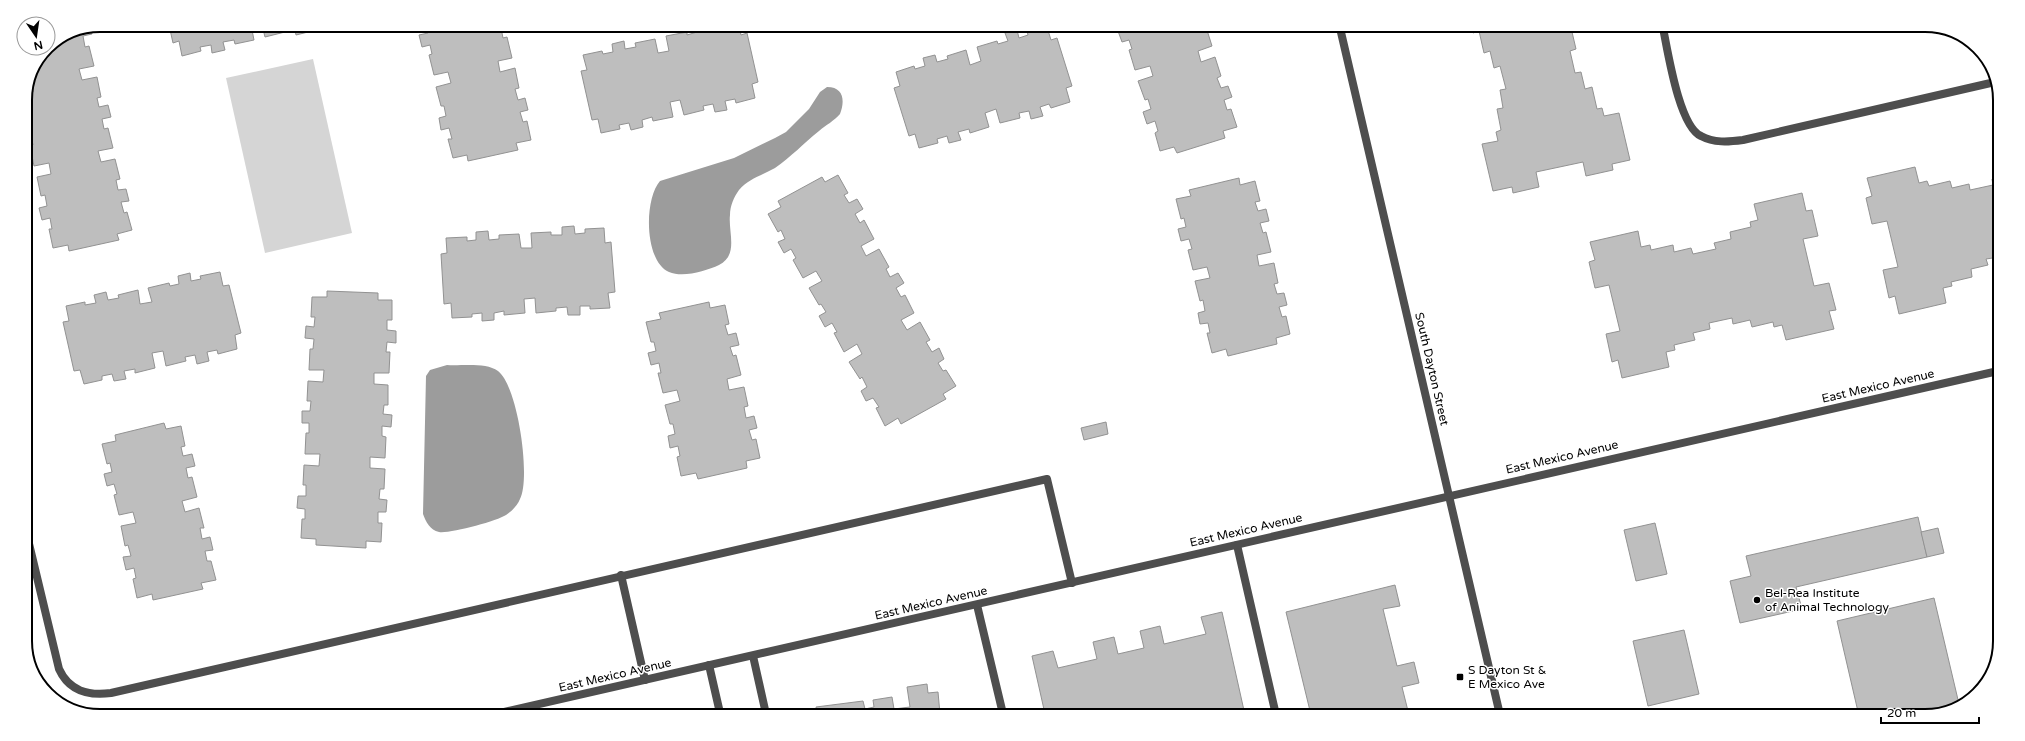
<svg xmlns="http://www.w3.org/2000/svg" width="2025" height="741" font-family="'Varela Round',sans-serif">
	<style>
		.green { fill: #d5d5d5 }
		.water { fill: #9c9c9c }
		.building { fill: #bebebe; stroke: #929292 }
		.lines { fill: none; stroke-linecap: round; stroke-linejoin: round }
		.service { stroke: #4e4e4e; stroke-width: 8 }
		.minor { stroke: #4e4e4e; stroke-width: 8 }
		.tertiary { stroke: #4e4e4e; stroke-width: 8 }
		.poi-dot { fill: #000; stroke: #fff; stroke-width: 1.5 }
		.labels { text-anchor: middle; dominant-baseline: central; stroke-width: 3; stroke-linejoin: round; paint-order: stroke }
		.street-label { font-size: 12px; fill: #000; stroke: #fff }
		.poi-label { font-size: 12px; fill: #000; stroke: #fff; text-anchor: start }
		.rim { fill: none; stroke: #000; stroke-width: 2 }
	</style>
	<rect width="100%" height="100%" fill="#fff"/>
	<path class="green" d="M 313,59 L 352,233 L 265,253 L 226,78 Z"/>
	<g class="water">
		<path d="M 827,87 C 844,87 845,101 840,114 C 834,121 826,125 819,131 C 804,143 791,157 775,168 C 763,175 748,179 739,190 C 734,197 730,206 730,215 C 728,232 739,255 719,265 C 706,271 683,278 669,272 C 644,261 644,199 660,181 L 734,158 L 775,138 L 786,132 L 809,109 L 820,92 Z"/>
		<path d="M 447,365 C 462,366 486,362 498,371 C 518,386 531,478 520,499 C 517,506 512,511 506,515 C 497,521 449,534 439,532 C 430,530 426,522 423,514 L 426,376 L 430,370 Z"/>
	</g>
	<g class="building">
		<path d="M 169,25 L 251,25 L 254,40 L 235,44 L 234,40 L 223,42 L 225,50 L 212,53 L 211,45 L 200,47 L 201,51 L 182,56 L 179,41 L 173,43 Z"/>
		<path d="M 262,25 L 307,25 L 308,32 L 296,35 L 294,26 L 284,28 L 285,32 L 265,37 Z"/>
		<path d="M 426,26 L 510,26 L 501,28 L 503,38 L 507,37 L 512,58 L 498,61 L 500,72 L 515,68 L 519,88 L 515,89 L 518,100 L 525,98 L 528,110 L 520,112 L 523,122 L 527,121 L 531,140 L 516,143 L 518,150 L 468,161 L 467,155 L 453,158 L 448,139 L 452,139 L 449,128 L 441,130 L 439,118 L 446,116 L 444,106 L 441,106 L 436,87 L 451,83 L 448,72 L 434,75 L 429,55 L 432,54 L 430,45 L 422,47 L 419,35 L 428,33 Z"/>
		<path d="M 696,26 L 708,26 L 709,30 L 718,26 L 739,26 L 741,35 L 747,33 L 758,82 L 752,84 L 755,98 L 736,103 L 735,99 L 725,101 L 727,110 L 715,112 L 713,104 L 703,106 L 704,110 L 684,115 L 680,100 L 670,102 L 673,117 L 653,121 L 652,117 L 642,120 L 643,127 L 631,130 L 629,123 L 619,125 L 620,129 L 601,133 L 598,119 L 592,120 L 581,71 L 587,70 L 583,55 L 602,51 L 603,54 L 613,52 L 612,44 L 624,41 L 625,49 L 636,47 L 635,43 L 655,39 L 658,53 L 669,51 L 666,36 L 687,32 L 687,35 L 697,32 Z"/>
		<path d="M 90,27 L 92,34 L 83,36 L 85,47 L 89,46 L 94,66 L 79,69 L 82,80 L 97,77 L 101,97 L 97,98 L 99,107 L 108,105 L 111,117 L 102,119 L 104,129 L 108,128 L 113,148 L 98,151 L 101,162 L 115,159 L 120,179 L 116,180 L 118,190 L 126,189 L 129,201 L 121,202 L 124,213 L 127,212 L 132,230 L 117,234 L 119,240 L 69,251 L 68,245 L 53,248 L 49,229 L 52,229 L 50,218 L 42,220 L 39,208 L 47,206 L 45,195 L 41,196 L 37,177 L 51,174 L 49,163 L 34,166 L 30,146 L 33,145 L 31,135 L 25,136 L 25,124 L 28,123 L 25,114 L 25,95 L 26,93 L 33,92 L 31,83 L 48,46 L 71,31 Z"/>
		<path d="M 1043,27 L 1047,27 L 1051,40 L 1057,38 L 1072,86 L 1066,88 L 1070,102 L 1051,108 L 1049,104 L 1040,107 L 1043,116 L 1031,119 L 1029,111 L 1019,113 L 1020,118 L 1000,123 L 996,109 L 985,113 L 989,127 L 970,133 L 969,129 L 958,132 L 961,140 L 949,143 L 947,136 L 937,139 L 938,143 L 919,148 L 915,134 L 909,136 L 894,88 L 900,86 L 896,72 L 914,66 L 915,69 L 925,66 L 923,58 L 935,55 L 937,62 L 948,59 L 947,56 L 966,50 L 970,65 L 981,61 L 977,47 L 997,41 L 998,44 L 1008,41 L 1005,33 L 1017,30 L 1019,38 L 1028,35 L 1027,31 Z"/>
		<path d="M 1126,27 L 1206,27 L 1212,46 L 1198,51 L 1201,62 L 1215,57 L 1221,76 L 1217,78 L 1221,88 L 1228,86 L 1232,97 L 1224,100 L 1227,110 L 1231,109 L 1237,127 L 1223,131 L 1225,138 L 1177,153 L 1174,147 L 1160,151 L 1155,133 L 1158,131 L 1155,121 L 1147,124 L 1143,112 L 1151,109 L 1148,99 L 1145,100 L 1138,81 L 1153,76 L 1150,66 L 1135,70 L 1129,50 L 1132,49 L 1129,40 L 1122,42 L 1118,31 Z"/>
		<path d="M 1472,28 L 1579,28 L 1579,31 L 1572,32 L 1576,49 L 1570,51 L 1575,73 L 1581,72 L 1585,89 L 1592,87 L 1597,109 L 1602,108 L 1604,116 L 1619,113 L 1630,160 L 1612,164 L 1613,170 L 1586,176 L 1583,162 L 1536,172 L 1539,187 L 1513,193 L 1512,187 L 1493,191 L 1482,144 L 1498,141 L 1496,132 L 1501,130 L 1497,109 L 1503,108 L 1500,90 L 1506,89 L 1500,66 L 1494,68 L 1490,51 L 1484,53 L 1479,31 L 1473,33 Z"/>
		<path d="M 1915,167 L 1919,183 L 1927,181 L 1929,186 L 1950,181 L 1952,188 L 1969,184 L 1970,190 L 1993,185 L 1992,179 L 1999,177 L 1999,257 L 1986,259 L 1988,265 L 1971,269 L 1972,277 L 1951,282 L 1952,286 L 1943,288 L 1946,303 L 1899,314 L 1895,296 L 1889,298 L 1883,270 L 1898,267 L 1887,221 L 1872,224 L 1866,198 L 1872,196 L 1867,178 Z"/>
		<path d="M 838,175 L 848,193 L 844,195 L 849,203 L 857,199 L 863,209 L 855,214 L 860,223 L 864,220 L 874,239 L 861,246 L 866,256 L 879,249 L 889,267 L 886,269 L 890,277 L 898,273 L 904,283 L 896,288 L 901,297 L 905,295 L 914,313 L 901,320 L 907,330 L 920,322 L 930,340 L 926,342 L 932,352 L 939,348 L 944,359 L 938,363 L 943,371 L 946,370 L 956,386 L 943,394 L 946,399 L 901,424 L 898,418 L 885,426 L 876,408 L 879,407 L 873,398 L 866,401 L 861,391 L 867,387 L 862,377 L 860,379 L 849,362 L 862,354 L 857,344 L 844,352 L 834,333 L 837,332 L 832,323 L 825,327 L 819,316 L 826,312 L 821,304 L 819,305 L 809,288 L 822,281 L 816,271 L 803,278 L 793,260 L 796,258 L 791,249 L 784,253 L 778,242 L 785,239 L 781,230 L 778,232 L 768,214 L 781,207 L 778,201 L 822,177 L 825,182 Z"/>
		<path d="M 1239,178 L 1240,185 L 1255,181 L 1260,201 L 1255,202 L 1258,211 L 1266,209 L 1269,221 L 1260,223 L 1263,233 L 1266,232 L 1271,252 L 1257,255 L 1259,266 L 1274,263 L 1278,283 L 1274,284 L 1277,294 L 1284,293 L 1287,305 L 1279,307 L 1282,317 L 1286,316 L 1290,334 L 1276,338 L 1277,344 L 1228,356 L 1226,349 L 1212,353 L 1207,333 L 1210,333 L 1208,323 L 1200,324 L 1198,313 L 1205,311 L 1203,300 L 1200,301 L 1195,281 L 1210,278 L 1207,267 L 1193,270 L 1188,250 L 1192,249 L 1189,239 L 1181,241 L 1178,229 L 1186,227 L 1184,218 L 1181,219 L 1176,199 L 1191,196 L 1189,190 Z"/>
		<path d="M 1802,193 L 1806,211 L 1812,210 L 1818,236 L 1803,239 L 1814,286 L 1829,283 L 1836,310 L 1829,311 L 1834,329 L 1786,340 L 1782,325 L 1774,327 L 1773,322 L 1752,327 L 1750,320 L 1733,324 L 1732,318 L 1709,323 L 1710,329 L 1693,333 L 1695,340 L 1674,345 L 1675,350 L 1666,352 L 1669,367 L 1622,378 L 1618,360 L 1612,362 L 1606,334 L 1620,331 L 1609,285 L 1595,288 L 1589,262 L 1595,260 L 1590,242 L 1638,231 L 1641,247 L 1650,245 L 1651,250 L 1673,245 L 1674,252 L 1691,248 L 1693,254 L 1716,249 L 1714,243 L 1731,239 L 1730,232 L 1751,227 L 1750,222 L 1758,220 L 1754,204 Z"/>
		<path d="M 574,226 L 575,234 L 585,233 L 585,229 L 604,228 L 605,243 L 611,242 L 615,292 L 608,293 L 610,308 L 590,309 L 590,306 L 580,306 L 580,315 L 568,315 L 567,307 L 556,308 L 556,311 L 536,313 L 535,298 L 524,299 L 525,313 L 504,315 L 504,311 L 494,313 L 494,320 L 482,321 L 482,313 L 472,314 L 472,317 L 452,318 L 451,303 L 444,304 L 441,254 L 447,253 L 446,238 L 467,237 L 467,241 L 476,240 L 476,232 L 488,231 L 489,240 L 499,239 L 499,235 L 519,234 L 521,248 L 532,248 L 531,233 L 551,232 L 551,235 L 562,235 L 562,227 Z"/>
		<path d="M 220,272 L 223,286 L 229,285 L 241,333 L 235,335 L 237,349 L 218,354 L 217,350 L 207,352 L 209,361 L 197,364 L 195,355 L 185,357 L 186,361 L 166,366 L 163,351 L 152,353 L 155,368 L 135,373 L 135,369 L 124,371 L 126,379 L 114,381 L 112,374 L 102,376 L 102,380 L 84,384 L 80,370 L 74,371 L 63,322 L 69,321 L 66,306 L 85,302 L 85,305 L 96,303 L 94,295 L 106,292 L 108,300 L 119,298 L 118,295 L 138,290 L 140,304 L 152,302 L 148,288 L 169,283 L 170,286 L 179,284 L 178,276 L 190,273 L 191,281 L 201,279 L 200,276 Z"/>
		<path d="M 327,291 L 378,293 L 378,300 L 392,300 L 392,320 L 387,320 L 387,330 L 396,331 L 396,343 L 387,342 L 386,352 L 390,352 L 389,373 L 374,373 L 374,384 L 388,385 L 388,405 L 384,405 L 383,414 L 392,415 L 391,427 L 382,426 L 382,436 L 386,437 L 385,458 L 370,457 L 370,468 L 385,469 L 384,489 L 380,489 L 379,499 L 387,500 L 386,512 L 378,512 L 378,523 L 382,523 L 381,542 L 366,541 L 366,548 L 316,545 L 316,539 L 301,538 L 302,519 L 305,519 L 305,509 L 297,508 L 298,496 L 306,496 L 306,485 L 303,485 L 304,465 L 319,466 L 320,454 L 305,454 L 306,433 L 309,433 L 309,423 L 302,423 L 302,411 L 310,411 L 311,401 L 307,401 L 308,381 L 323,382 L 324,370 L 309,370 L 310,349 L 313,349 L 314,339 L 305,338 L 306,326 L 314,327 L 315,317 L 311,317 L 312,297 L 327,297 Z"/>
		<path d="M 709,302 L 710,308 L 725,305 L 729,324 L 725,325 L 728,335 L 736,333 L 739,345 L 730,347 L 733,356 L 736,355 L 741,375 L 727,379 L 729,390 L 744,387 L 748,406 L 744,407 L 746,418 L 754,416 L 757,428 L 749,430 L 752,440 L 756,439 L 760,458 L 746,461 L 747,468 L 698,479 L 696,473 L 681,476 L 677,457 L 680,456 L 678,446 L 670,448 L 668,436 L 675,434 L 673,424 L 670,424 L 665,405 L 680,401 L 677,390 L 663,393 L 658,373 L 661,373 L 659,363 L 651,365 L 648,353 L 656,351 L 654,342 L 651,342 L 646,322 L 661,319 L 659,313 Z"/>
		<path d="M 1106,422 L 1108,434 L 1084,440 L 1081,428 Z"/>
		<path d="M 164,423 L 166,429 L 181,426 L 185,446 L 181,447 L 183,456 L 192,454 L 195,466 L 186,468 L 188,478 L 192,477 L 197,497 L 182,501 L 185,512 L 199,508 L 204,528 L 200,528 L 202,539 L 210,537 L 213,550 L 205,551 L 207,561 L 211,561 L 216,580 L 201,583 L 203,589 L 153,600 L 152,594 L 137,598 L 133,579 L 136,578 L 134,568 L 126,570 L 123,557 L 131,556 L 128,545 L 125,546 L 121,526 L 136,523 L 133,512 L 119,515 L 114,495 L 117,494 L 114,484 L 107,486 L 104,474 L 112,472 L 110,463 L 107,464 L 102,444 L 116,441 L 115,435 Z"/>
		<path d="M 1918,517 L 1927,557 L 1796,587 L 1802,609 L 1740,623 L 1730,581 L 1751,576 L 1746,556 Z"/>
		<path d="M 1655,523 L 1667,574 L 1636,581 L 1624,530 Z"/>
		<path d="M 1938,528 L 1944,553 L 1927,557 L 1921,532 Z"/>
		<path d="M 1395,585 L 1400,606 L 1383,609 L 1397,666 L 1414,662 L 1419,683 L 1402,687 L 1409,715 L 1311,715 L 1286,612 Z"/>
		<path d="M 1934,598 L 1959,704 L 1926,716 L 1859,716 L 1837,621 Z"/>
		<path d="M 1222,612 L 1245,715 L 1045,714 L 1032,656 L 1053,651 L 1058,668 L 1097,659 L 1093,642 L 1114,637 L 1118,654 L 1144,648 L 1140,631 L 1160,626 L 1164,644 L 1206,634 L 1201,617 Z"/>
		<path d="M 1684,630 L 1699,694 L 1648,706 L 1633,641 Z"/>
		<path d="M 927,684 L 928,693 L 938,692 L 940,714 L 817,714 L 816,707 L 863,701 L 865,709 L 874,707 L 873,700 L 892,697 L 894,709 L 910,707 L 907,687 Z"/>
	</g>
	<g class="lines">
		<g class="service">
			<path d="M 1663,28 C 1668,52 1679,126 1701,136 C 1714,143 1728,142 1743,140 L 1995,82"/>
			<path d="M 25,527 L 59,669 C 69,691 88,696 111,693 L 1047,479 L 1072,583"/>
			<path d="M 1237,545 L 1276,715"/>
			<path d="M 621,575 L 645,680"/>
			<path d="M 977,605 L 1003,714"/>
		</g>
		<g class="minor">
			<path d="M 753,656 L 766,714"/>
			<path d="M 709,665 L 720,713"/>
		</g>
		<g class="tertiary">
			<path d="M 1340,28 L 1500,715"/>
			<path d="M 500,713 L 1998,371"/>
		</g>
	</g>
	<g class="poi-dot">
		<circle cx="1757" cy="600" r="4"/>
		<rect x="1456" y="673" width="8" height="8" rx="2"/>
	</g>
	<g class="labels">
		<g class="street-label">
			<text transform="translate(1432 369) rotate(77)">South Dayton Street</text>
			<text transform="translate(1878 386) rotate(-13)">East Mexico Avenue</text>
			<text transform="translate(1562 457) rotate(-13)">East Mexico Avenue</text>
			<text transform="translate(1246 530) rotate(-13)">East Mexico Avenue</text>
			<text transform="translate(931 603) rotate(-13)">East Mexico Avenue</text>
			<text transform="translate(615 675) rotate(-13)">East Mexico Avenue</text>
		</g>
		<g class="poi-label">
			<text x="1765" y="593">Bel-Rea Institute<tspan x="1765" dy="14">of Animal Technology</tspan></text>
			<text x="1468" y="670">S Dayton St &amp;<tspan x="1468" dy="14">E Mexico Ave</tspan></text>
		</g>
	</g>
	<path d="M0 0H2025V741H0ZM100 32H1925A68 68 0 0 1 1993 100V641A68 68 0 0 1 1925 709H100A68 68 0 0 1 32 641V100A68 68 0 0 1 100 32Z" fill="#fff" fill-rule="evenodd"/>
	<path class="rim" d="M100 32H1925A68 68 0 0 1 1993 100V641A68 68 0 0 1 1925 709H100A68 68 0 0 1 32 641V100A68 68 0 0 1 100 32Z"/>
	<g transform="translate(36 36) rotate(167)"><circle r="19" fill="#ffffff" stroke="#999999"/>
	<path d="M0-3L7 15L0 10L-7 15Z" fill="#000000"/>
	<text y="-6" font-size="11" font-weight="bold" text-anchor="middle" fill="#000000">N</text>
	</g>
	<path d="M1881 717v6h98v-6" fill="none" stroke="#000000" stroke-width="2"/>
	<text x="1887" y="717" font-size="12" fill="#000000" stroke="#ffffff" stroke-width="3" paint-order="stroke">20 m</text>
</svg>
